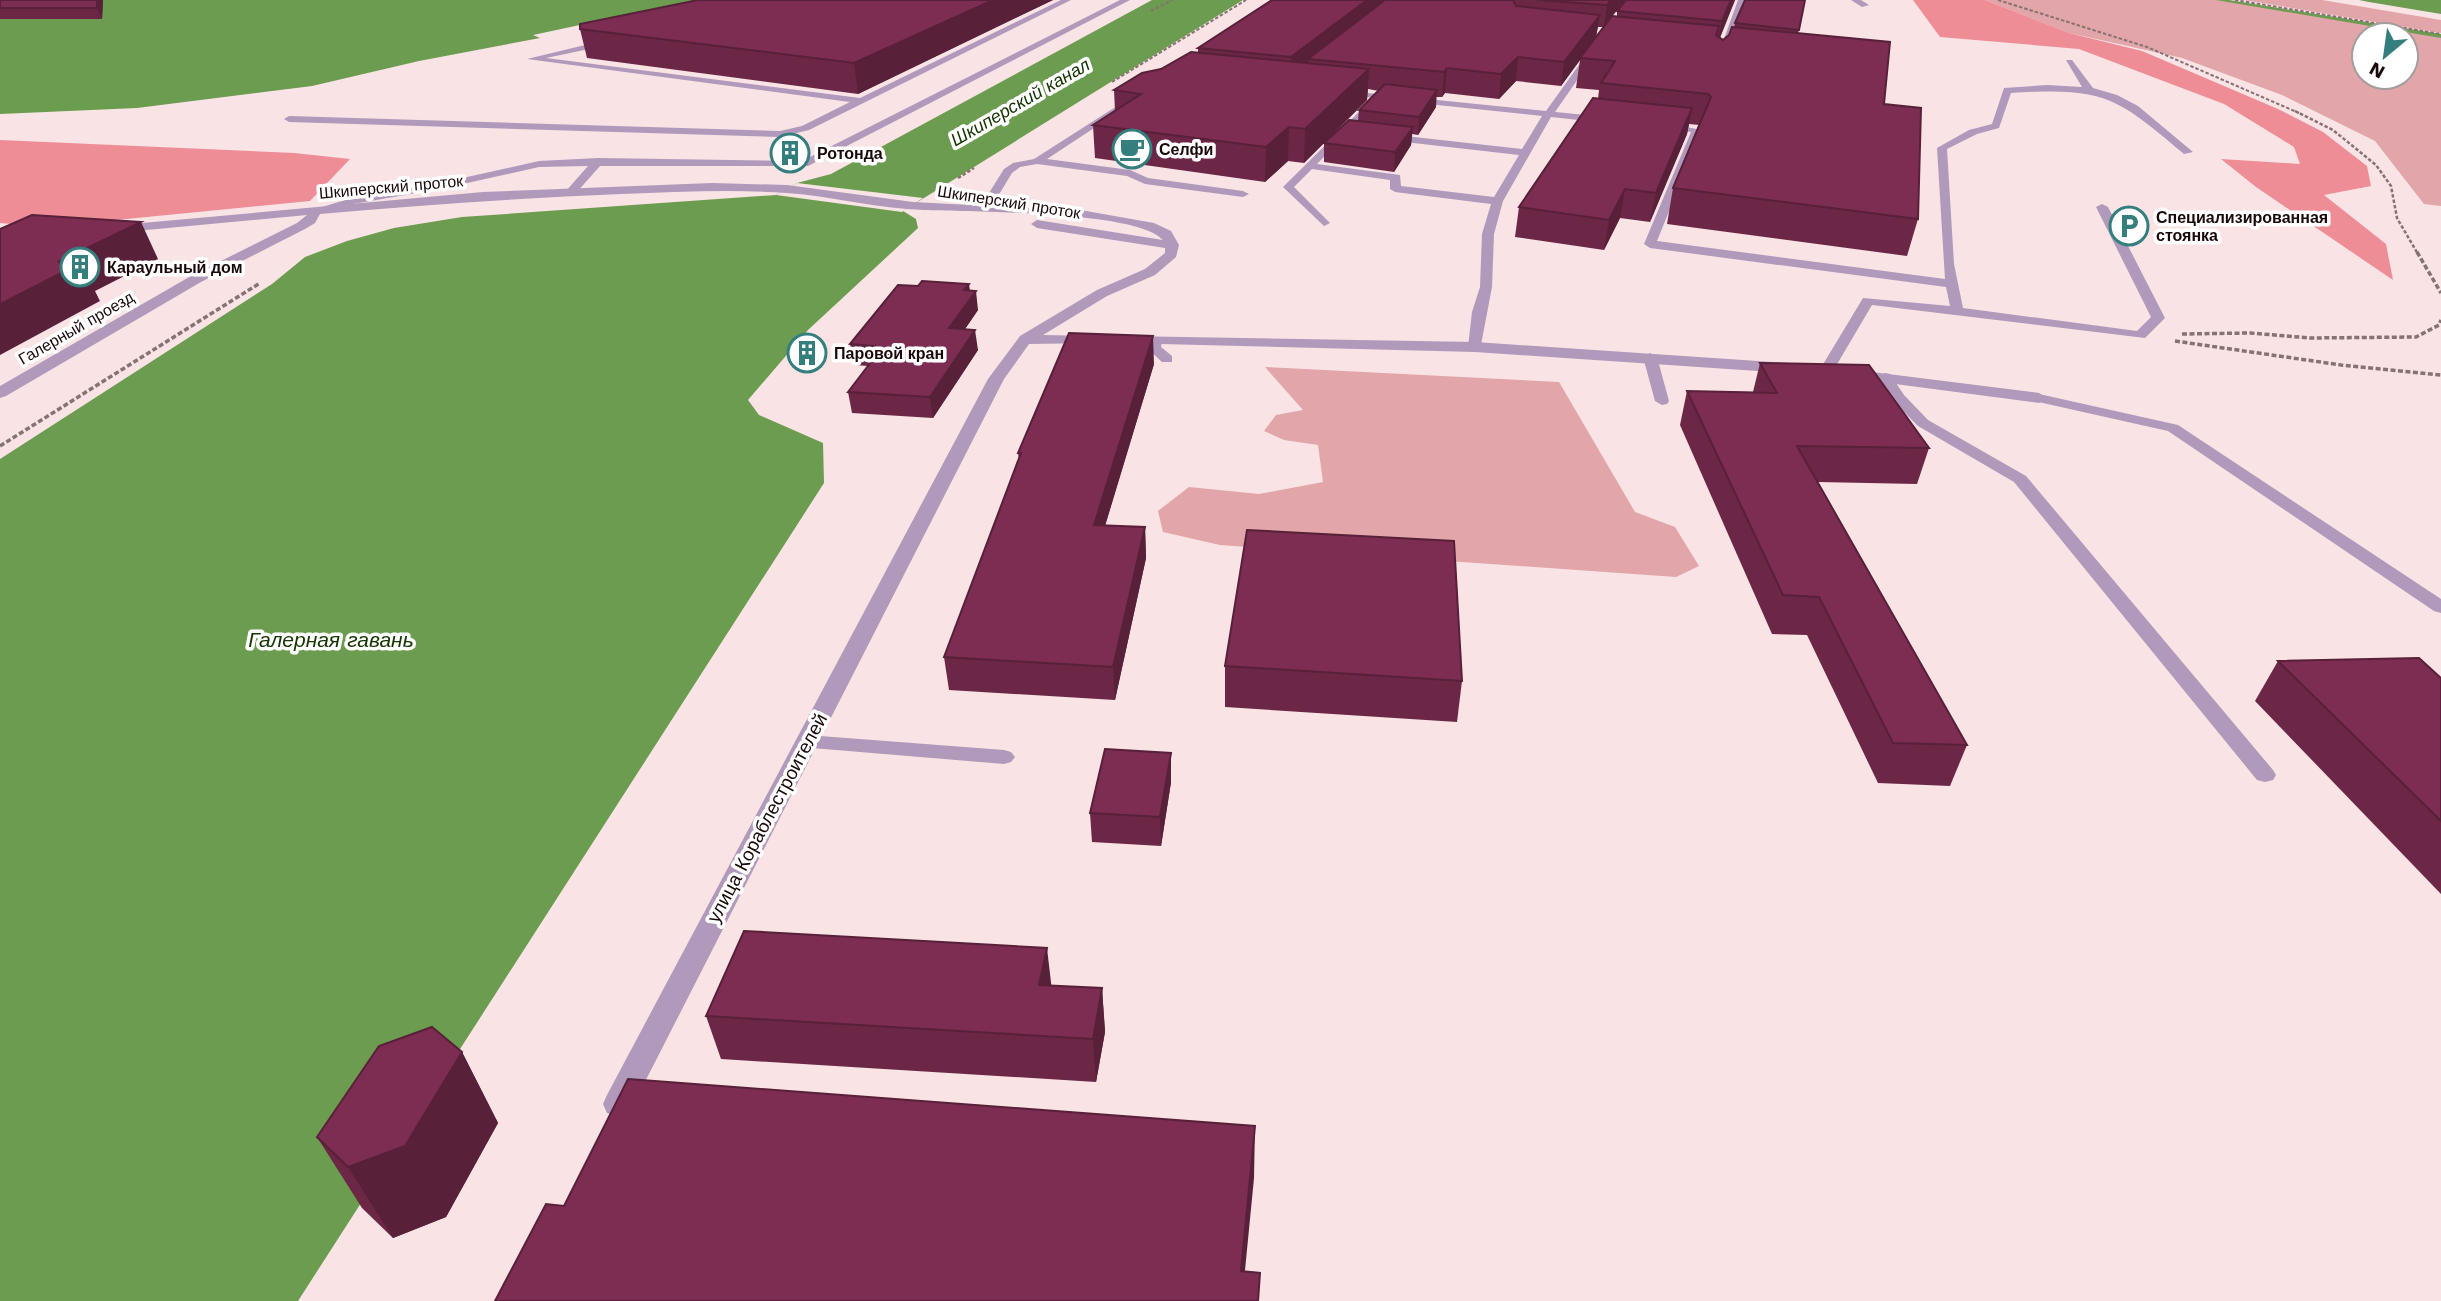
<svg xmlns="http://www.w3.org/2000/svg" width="2441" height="1301" font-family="'Work Sans',sans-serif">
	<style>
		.green { fill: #e2a5a9; fill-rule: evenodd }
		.forest { fill: #ee8d95 }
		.water { fill: #6b9c4f }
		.pier { fill: #f9e3e4 }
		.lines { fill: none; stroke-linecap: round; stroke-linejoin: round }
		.stream { fill: #6b9c4f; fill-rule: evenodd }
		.path-far2 { stroke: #867273; stroke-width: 2; stroke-dasharray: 3.5 2; stroke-linecap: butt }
		.path-far1 { stroke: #867273; stroke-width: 2.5; stroke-dasharray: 3.5 2; stroke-linecap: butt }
		.path { stroke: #867273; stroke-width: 3.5; stroke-dasharray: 5 2.5; stroke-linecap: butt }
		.service { fill: #b099ba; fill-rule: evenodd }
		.minor { fill: #b099ba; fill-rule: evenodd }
		.wall { fill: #6c2746; fill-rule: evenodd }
		.shaded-wall { fill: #582039 }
		.building { fill: #7d2d51; stroke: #582039; stroke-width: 2 }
		.labels { text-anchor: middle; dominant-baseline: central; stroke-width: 7; stroke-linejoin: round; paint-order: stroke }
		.far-poi-label { font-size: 16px; font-weight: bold; fill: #1a090a; stroke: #fff; text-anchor: start }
		.far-street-label { font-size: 16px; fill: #1a090a; stroke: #fff }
		.far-water-label { font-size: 18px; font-style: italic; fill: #153400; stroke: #fff }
		.street-label { font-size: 19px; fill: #1a090a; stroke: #fff }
		.water-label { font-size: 21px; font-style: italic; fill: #153400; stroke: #fff }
	</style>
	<rect width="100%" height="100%" fill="#f9e3e4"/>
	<g class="green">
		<path d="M 1985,0 L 2219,0 L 2397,27 L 2441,36 L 2441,206 L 2424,204 L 2375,141 L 2282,95 L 2182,58 L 2069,33 ZM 2364,35 L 2406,35 L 2406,77 L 2364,77 Z"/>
		<path d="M 2244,0 L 2322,0 L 2441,20 L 2441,33 Z"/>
		<path d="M 1265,367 L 1559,382 L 1635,512 L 1675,527 L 1699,566 L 1676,577 L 1220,545 L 1163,532 L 1158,511 L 1189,487 L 1259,494 L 1323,482 L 1318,445 L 1284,440 L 1264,431 L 1276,415 L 1303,410 Z"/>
	</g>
	<g class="forest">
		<path d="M 1913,0 L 1985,0 L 2069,33 L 2142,51 L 2278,109 L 2323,132 L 2367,166 L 2371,186 L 2324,195 L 2386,244 L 2393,280 L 2256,187 L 2221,159 L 2300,164 L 2294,147 L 2224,104 L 2079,49 L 1940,37 Z"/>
		<path d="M 0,140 L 294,153 L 350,159 L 310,201 L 45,227 L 0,223 Z"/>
	</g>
	<g class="water">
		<path d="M 52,0 L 697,0 L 533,35 L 540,38 L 419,61 L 312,86 L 137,108 L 0,114 L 0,11 Z"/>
		<path d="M 1152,0 L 1243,0 L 903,211 L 916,219 L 918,228 L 808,330 L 748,400 L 759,415 L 823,443 L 824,483 L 298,1301 L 0,1301 L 0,459 L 272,284 L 305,257 L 347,241 L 394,228 L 462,217 L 776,195 L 797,183 L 831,174 Z"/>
		<path d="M 2359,0 L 2441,0 L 2441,14 L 2369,2 Z"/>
	</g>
	<path class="pier" d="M 797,183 L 923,198 L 902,212 L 776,195 Z"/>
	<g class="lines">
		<path class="stream" d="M 2216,0 L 2229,0 L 2441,34 L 2441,38 Z"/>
		<g class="path-far2">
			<path d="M 1998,0 L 2147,47 L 2299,113"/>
			<path d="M 2235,0 L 2441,34"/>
			<path d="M 1151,11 L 1172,0"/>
			<path d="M 1112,82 L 1246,0"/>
		</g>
		<g class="path-far1">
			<path d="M 2295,111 L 2333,130 L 2376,165 L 2391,186 L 2397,218 L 2418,254"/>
			<path d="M 958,178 L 974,168"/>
		</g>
		<g class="path">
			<path d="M 2417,252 L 2441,293"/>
			<path d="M 2182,334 L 2250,333 L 2310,338 L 2416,337 L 2439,325 L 2441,320"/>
			<path d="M 2175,341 L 2341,365 L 2441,375"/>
			<path d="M 0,446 L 260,283"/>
		</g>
		<g class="service">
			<path d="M 1061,0 L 1071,0 L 809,130 L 780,137 L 289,122 L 284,119 L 289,116 L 780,131 L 802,126 L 850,102 L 527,59 L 610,39 L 613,44 L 546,58 L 860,98 Z"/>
			<path d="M 1120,0 L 1130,0 L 808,166 L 600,166 L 576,193 L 572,194 L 566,191 L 588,166 L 539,167 L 440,189 L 353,204 L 315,214 L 309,211 L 352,198 L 440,183 L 539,161 L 598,158 L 802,161 Z"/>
			<path d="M 1738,0 L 1746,0 L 1723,59 L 1716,61 Z"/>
			<path d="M 1851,0 L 1861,0 L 1869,5 L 1862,7 Z"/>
			<path d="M 1589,51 L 1596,53 L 1555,112 L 1607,117 L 1612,120 L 1607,123 L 1551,117 L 1503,201 L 1494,234 L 1492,287 L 1480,350 L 1475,351 L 1468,347 L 1472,312 L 1480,287 L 1482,234 L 1491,204 L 1395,192 L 1390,189 L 1390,180 L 1312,169 L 1294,187 L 1330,223 L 1324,226 L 1283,187 L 1373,98 L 1336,92 L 1338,90 L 1546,111 ZM 1380,99 L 1542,116 L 1522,149 L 1387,134 L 1382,137 L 1387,140 L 1519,155 L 1494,197 L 1401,186 L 1400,175 L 1317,164 Z"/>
			<path d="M 2066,60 L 2072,60 L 2093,88 L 2117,95 L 2138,106 L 2193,152 L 2184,154 C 2116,96 2103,87 2011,93 L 1999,128 L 1977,134 L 1947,149 L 1954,264 L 1963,308 L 2137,331 L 2151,317 L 2096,207 L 2102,204 L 2108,207 L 2165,318 L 2145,338 L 1872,305 L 1833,371 L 1826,375 L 1819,371 L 1863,298 L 1950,306 L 1946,287 L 1650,248 L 1644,244 L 1691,132 L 1662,128 L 1660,126 L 1665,123 L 1702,130 L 1657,241 L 1945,279 L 1937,148 L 1969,130 L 1992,124 L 2004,88 L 2047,85 L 2082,87 Z"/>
			<path d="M 1117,106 L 1120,107 L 1120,111 L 1047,159 L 1130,170 L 1148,178 L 1243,191 L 1249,194 L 1243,197 L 1145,184 L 1127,176 L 1037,164 L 1020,167 L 1012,173 L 989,211 L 981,211 L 979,209 L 1004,169 L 1013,163 L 1034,159 Z"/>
			<path d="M 1155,337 L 1162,341 L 1161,347 L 1172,356 L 1172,362 L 1162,362 L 1147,348 L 1150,338 Z"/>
			<path d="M 1650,353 L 1657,357 L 1669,401 L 1667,404 L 1662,405 L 1655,401 L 1643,357 Z"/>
			<path d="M 1885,373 L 1890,374 L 1904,395 L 1928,420 L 2026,476 L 2273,770 L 2276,775 L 2273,780 L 2265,782 L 2257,780 L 2014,482 L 1918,426 L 1893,401 L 1878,377 Z"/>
			<path d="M 2039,394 L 2178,425 L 2441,599 L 2441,613 L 2434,611 L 2168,431 L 2034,401 L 2032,398 Z"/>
			<path d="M 807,735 L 1004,750 L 1011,752 L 1015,757 L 1011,762 L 1004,764 L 800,747 L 797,742 L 800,737 Z"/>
		</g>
		<g class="minor">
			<path d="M 712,183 L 787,185 L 913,202 L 1086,211 L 1154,223 L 1171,231 L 1179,245 L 1176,257 L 1155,275 L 1107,296 L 1043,335 L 1092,336 L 1097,337 L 1099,340 L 1097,343 L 1029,344 L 1004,379 L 629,1113 L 618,1117 L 607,1113 L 603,1104 L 607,1095 L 988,379 L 1020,336 L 1097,290 L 1145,269 L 1165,253 L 1165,248 L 1037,228 L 1031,224 L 1037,220 L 1163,240 C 1137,210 967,212 924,210 C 878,209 832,196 787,193 C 732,189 677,192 622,194 C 521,198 421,205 320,214 L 315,223 L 305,229 L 201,282 L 6,396 L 0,398 L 0,386 L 191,276 L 297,223 L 307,215 L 114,233 L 109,232 L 109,226 L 483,192 Z"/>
			<path d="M 1125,336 L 1475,342 L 1788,363 L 1796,368 L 1788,373 L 1475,352 L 1120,343 L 1118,340 L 1120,337 Z"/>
			<path d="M 1848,369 L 2039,393 L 2047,398 L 2039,403 L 1842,377 L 1840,374 Z"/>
		</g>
	</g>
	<g class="wall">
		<path d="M 0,0 L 103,0 L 102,19 L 0,19 Z"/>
		<path d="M 1053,0 L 858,94 L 587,58 L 580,29 Z"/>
		<path d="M 1272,0 L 1625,0 L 1612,16 L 1617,16 L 1617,11 L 1735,0 L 1720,38 L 1723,40 L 1729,35 L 1734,28 L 1735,23 L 1805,0 L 1798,34 L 1884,104 L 1918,219 L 1907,256 L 1667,224 L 1673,188 L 1699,125 L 1689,124 L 1687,134 L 1650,222 L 1620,218 L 1604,250 L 1515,237 L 1519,207 L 1598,99 L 1599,90 L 1576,88 L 1580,60 L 1561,86 L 1516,81 L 1499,99 L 1445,93 L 1442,97 L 1436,97 L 1436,107 L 1418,135 L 1412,134 L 1411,145 L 1394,172 L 1324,162 L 1324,143 L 1358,121 L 1359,110 L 1379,91 L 1368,89 L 1367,100 L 1304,163 L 1288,161 L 1265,182 L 1095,158 L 1093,125 L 1115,111 L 1114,90 L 1198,52 L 1198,48 ZM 1598,27 L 1603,27 L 1596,36 Z"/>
		<path d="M 970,291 L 978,310 L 965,329 L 978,350 L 933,418 L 852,413 L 848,392 L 868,366 L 854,365 L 850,344 Z"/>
		<path d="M 1760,363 L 1929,448 L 1917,484 L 1818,482 L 1967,745 L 1950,786 L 1878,783 L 1807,635 L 1772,634 L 1680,425 L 1687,391 L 1753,392 Z"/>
		<path d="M 1154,364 L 1105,525 L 1145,527 L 1146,558 L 1115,700 L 949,690 L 944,657 L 1019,460 L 1018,453 Z"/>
		<path d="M 2278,661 L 2441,678 L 2441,894 L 2255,701 Z"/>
		<path d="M 1225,666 L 1462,681 L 1457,722 L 1225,707 Z"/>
		<path d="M 1171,782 L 1161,846 L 1092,842 L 1090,813 Z"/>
		<path d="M 1052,986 L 1102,988 L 1105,1032 L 1096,1082 L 721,1059 L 706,1016 Z"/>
		<path d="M 462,1052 L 498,1123 L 446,1217 L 393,1238 L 362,1208 L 317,1137 Z"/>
	</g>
	<g class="shaded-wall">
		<path d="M 97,0 L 103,0 L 102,19 L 97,8 Z"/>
		<path d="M 993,0 L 1053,0 L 858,94 L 854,63 Z"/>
		<path d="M 1367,0 L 1394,0 L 1308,59 L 1308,67 L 1290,81 L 1291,57 Z"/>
		<path d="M 1611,0 L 1625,0 L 1604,27 L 1607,5 Z"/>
		<path d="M 1731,0 L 1735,0 L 1717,44 L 1722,21 Z"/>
		<path d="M 1600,15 L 1596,37 L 1580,58 L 1580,60 L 1561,86 L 1564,62 Z"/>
		<path d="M 1518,57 L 1516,81 L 1499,99 L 1501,74 Z"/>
		<path d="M 1447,68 L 1445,93 L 1442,97 L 1444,72 Z"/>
		<path d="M 1369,69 L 1367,100 L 1304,163 L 1305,129 Z"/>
		<path d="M 1437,90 L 1436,107 L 1418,135 L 1419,117 Z"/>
		<path d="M 1692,108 L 1687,134 L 1650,222 L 1656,193 Z"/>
		<path d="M 1289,127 L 1288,161 L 1265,182 L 1266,147 Z"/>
		<path d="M 1413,127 L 1411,145 L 1394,172 L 1395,152 Z"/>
		<path d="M 1625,189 L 1620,218 L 1604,250 L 1609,220 Z"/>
		<path d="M 141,222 L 158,259 L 95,291 L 100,301 L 0,355 L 0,304 L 58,262 Z"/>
		<path d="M 969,284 L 971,298 L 976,291 L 978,310 L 952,348 L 949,328 L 964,290 Z"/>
		<path d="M 975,330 L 978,350 L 933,418 L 930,397 Z"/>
		<path d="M 1153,336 L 1154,364 L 1096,556 L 1094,525 Z"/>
		<path d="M 1145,527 L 1146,558 L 1115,700 L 1113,667 Z"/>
		<path d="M 1171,753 L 1171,782 L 1161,846 L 1160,817 Z"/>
		<path d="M 1047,948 L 1052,991 L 1039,985 Z"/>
		<path d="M 1102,988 L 1105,1032 L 1096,1082 L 1093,1039 Z"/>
		<path d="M 462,1052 L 498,1123 L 446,1217 L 393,1238 L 348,1167 Z"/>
		<path d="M 1255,1126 L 1254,1178 L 1242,1301 L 1241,1271 Z"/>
	</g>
	<g class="building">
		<rect x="0" y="0" width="97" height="8"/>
		<path d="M 698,0 L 993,0 L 854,63 L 580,29 L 580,24 Z"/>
		<path d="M 1272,0 L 1367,0 L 1291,57 L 1198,48 Z"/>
		<path d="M 1385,0 L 1513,0 L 1516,6 L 1600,15 L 1564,62 L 1518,57 L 1501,74 L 1447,68 L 1444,72 L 1308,59 Z"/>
		<path d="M 1537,0 L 1611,0 L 1607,5 Z"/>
		<path d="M 1626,0 L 1731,0 L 1722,21 L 1617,11 Z"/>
		<path d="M 1745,0 L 1805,0 L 1799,30 L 1735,23 Z"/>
		<path d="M 1612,16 L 1719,26 L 1716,35 L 1723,40 L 1729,35 L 1732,27 L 1890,42 L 1884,104 L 1921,108 L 1918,219 L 1673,188 L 1711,97 L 1708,94 L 1601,83 L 1615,61 L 1580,58 Z"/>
		<path d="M 1191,52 L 1369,69 L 1305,129 L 1289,127 L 1266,147 L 1093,125 L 1141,94 L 1114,90 L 1142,73 L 1161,69 Z"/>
		<path d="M 1385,84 L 1437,90 L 1419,117 L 1359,110 Z"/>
		<path d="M 1593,98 L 1692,108 L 1656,193 L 1625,189 L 1609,220 L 1519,207 Z"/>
		<path d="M 1349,120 L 1413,127 L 1395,152 L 1324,143 Z"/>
		<path d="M 32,215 L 141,222 L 58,262 L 81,263 L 0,304 L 0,229 Z"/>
		<path d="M 922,281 L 969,284 L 964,290 L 976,291 L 949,328 L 975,330 L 930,397 L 848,392 L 877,354 L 869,354 L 875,346 L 850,344 L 898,285 L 918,286 Z"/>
		<path d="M 1069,333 L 1153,336 L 1094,525 L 1145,527 L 1113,667 L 944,657 L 1021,453 L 1018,453 Z"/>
		<path d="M 1760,363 L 1869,365 L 1929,448 L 1797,446 L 1967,745 L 1893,743 L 1819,597 L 1783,595 L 1687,391 L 1777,393 Z"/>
		<path d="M 1247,530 L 1454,541 L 1462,681 L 1225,666 Z"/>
		<path d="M 2419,658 L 2441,678 L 2441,821 L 2278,661 Z"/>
		<path d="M 1105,749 L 1171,753 L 1160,817 L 1090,813 Z"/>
		<path d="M 744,931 L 1047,948 L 1039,985 L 1102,988 L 1093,1039 L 706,1016 Z"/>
		<path d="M 432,1027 L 462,1052 L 405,1146 L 348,1167 L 317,1137 L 379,1046 Z"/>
		<path d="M 628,1079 L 1255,1126 L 1241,1271 L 1260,1273 L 1258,1301 L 495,1301 L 546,1204 L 564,1206 Z"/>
	</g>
	<defs>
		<symbol id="cafe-ring" viewBox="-11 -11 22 22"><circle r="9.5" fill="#fff" stroke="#357e7e" stroke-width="1.5"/><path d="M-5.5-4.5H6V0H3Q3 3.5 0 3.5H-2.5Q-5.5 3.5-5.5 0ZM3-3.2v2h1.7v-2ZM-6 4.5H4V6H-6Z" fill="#357e7e"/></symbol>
		<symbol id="building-ring" viewBox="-11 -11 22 22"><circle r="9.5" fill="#fff" stroke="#357e7e" stroke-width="1.5"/><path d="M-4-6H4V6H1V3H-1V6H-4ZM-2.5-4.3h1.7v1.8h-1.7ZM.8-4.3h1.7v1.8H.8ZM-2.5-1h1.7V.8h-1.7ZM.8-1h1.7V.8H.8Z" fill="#357e7e"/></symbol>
		<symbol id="parking-ring" viewBox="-11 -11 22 22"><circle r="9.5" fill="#fff" stroke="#357e7e" stroke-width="1.5"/><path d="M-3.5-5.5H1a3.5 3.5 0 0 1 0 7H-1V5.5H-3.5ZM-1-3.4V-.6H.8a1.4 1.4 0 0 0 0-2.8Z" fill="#357e7e"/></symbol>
	</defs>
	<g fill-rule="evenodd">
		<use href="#cafe-ring" x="1110" y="127" width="44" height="44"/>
		<use href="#building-ring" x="768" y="131" width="44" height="44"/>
		<use href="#parking-ring" x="2107" y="204" width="44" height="44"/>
		<use href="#building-ring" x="58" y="245" width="44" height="44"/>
		<use href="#building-ring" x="785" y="331" width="44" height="44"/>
	</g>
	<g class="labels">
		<g class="far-poi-label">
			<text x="1159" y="149">Селфи</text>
			<text x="817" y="153">Ротонда</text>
			<text x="2156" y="217">Специализированная<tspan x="2156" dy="18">стоянка</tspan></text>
			<text x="107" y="267">Караульный дом</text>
			<text x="834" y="353">Паровой кран</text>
		</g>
		<g class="far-street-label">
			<text transform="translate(391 187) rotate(-5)">Шкиперский проток</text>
			<text transform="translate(1009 202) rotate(9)">Шкиперский проток</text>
			<text transform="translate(76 328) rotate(-30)">Галерный проезд</text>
		</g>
		<g class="far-water-label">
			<text transform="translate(1020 102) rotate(-30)">Шкиперский канал</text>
		</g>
		<g class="street-label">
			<text transform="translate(767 818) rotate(-62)">улица Кораблестроителей</text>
		</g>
		<g class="water-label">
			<text x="331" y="639">Галерная гавань</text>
		</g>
	</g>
	<g transform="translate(2385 56) rotate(209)"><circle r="33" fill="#ffffff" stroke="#a39d9d" stroke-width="2"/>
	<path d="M0-5L12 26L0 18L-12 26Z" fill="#357e7e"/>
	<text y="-10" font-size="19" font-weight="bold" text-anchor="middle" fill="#1a090a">N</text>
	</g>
</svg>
